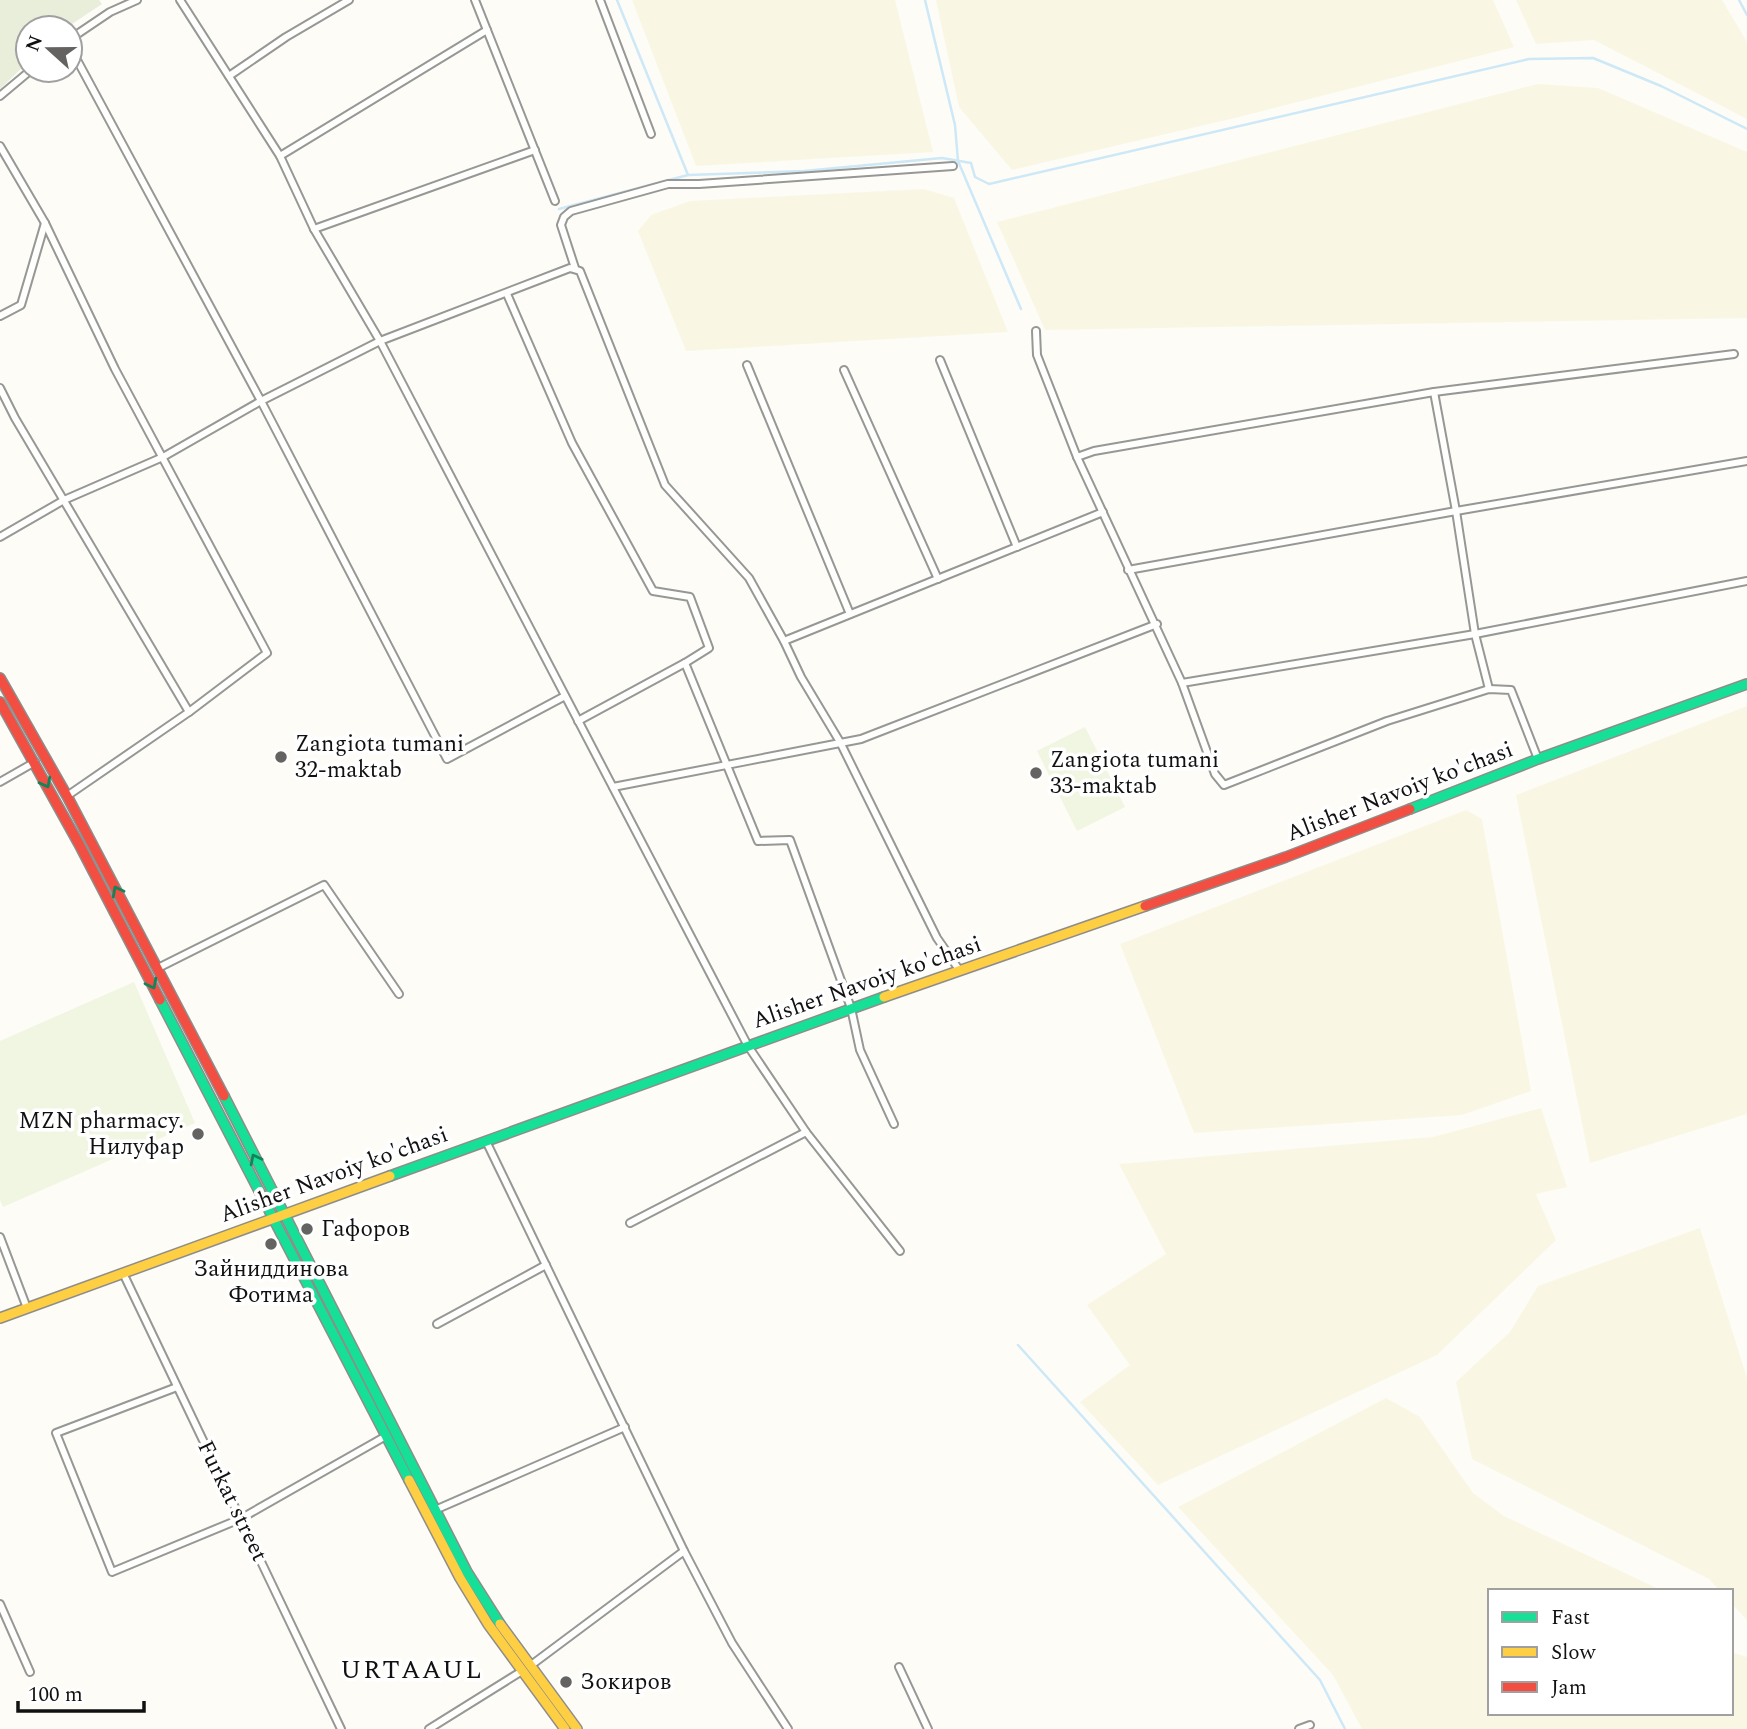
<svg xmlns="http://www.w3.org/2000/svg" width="1747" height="1729" font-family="Spectral,serif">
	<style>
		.farmland { fill: #f9f7e4 }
		.cemetery { fill: #e9eedb }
		.pitch { fill: #f0f6e1 }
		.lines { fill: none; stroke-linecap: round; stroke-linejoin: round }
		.stream { stroke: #cde8f7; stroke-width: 2.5 }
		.street-casing { stroke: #979795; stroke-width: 10 }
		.fast-casing { stroke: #8e8d8b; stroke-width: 12 }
		.slow-casing { stroke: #8e8d8b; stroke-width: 12 }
		.jam-casing { stroke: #8e8d8b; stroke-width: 12 }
		.street { stroke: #fffffe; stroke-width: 6 }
		.fast { stroke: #16e098; stroke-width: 9 }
		.slow { stroke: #ffcf43; stroke-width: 9 }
		.jam { stroke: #f24e42; stroke-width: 9 }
		.oneway { stroke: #14835b }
		.poi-dot { fill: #646362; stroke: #fff; stroke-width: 2.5 }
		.labels { text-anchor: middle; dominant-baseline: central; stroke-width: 7; stroke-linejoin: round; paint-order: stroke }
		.poi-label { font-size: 23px; fill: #111; stroke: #fff; text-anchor: start }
		.street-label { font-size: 23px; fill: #111; stroke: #fff }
		.quarter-label { font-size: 26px; letter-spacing: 2px; fill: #111; stroke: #fff }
	</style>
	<rect width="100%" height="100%" fill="#fdfcf7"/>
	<g class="farmland">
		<path d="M 632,0 L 895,0 L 933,152 L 696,166 Z"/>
		<path d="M 936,0 L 1493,0 L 1514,47 L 1239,117 L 1012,170 L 959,107 Z"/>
		<path d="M 1516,0 L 1722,0 L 1747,42 L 1747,119 L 1594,40 L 1536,44 Z"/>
		<path d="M 1538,84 L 1598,88 L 1747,152 L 1747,318 L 1045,330 L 997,222 Z"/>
		<path d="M 924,189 L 954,198 L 1008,332 L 686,351 L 638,231 L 651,215 L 690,201 Z"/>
		<path d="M 1747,706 L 1747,1114 L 1590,1163 L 1516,795 Z"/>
		<path d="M 1466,810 L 1482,819 L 1531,1091 L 1462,1115 L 1194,1133 L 1120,944 Z"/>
		<path d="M 1541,1108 L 1567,1187 L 1536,1194 L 1556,1240 L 1437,1355 L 1158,1485 L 1080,1402 L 1130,1365 L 1087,1305 L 1166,1254 L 1119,1164 L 1433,1137 Z"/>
		<path d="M 1700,1228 L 1747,1378 L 1747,1620 L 1731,1603 L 1731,1591 L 1720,1591 L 1709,1579 L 1472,1459 L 1456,1382 L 1510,1332 L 1538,1286 Z"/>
		<path d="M 1386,1398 L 1420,1417 L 1473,1493 L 1504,1516 L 1663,1591 L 1490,1591 L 1490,1713 L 1731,1713 L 1731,1652 L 1747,1657 L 1747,1729 L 1362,1729 L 1333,1675 L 1178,1507 Z"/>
	</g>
	<path class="cemetery" d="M 0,0 L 99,0 L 102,4 L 66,28 L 28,28 L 28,62 L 0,89 Z"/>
	<g class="pitch">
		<path d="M 1085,727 L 1125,807 L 1077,831 L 1037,751 Z"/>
		<path d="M 134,982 L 195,1123 L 3,1207 L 0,1200 L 0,1041 Z"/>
	</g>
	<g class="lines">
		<g class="stream">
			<path d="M 617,0 L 688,175"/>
			<path d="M 925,0 L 955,125 L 958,161 L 1021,309"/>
			<path d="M 1739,0 L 1747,15"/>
			<path d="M 559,209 L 688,175 L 804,171 L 942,158 L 971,163 L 975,177 L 989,184 L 1529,59 L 1593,58 L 1661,86 L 1747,129"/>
			<path d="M 1018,1345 L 1320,1680 L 1345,1729"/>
		</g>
		<defs>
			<g id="street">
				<path d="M 180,0 L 280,156 L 314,229 L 380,341 L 748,1046 L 806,1132 L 900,1251"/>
				<path d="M 475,0 L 555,201"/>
				<path d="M 600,0 L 651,134"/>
				<path d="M 70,39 L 110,12 L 137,0"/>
				<path d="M 70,47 L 261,401 L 447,759 L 565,696"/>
				<path d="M 229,76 L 286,37 L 349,0"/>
				<path d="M 0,96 L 31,70"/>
				<path d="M 0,146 L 45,223 L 115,369 L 267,653 L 189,712 L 67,796"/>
				<path d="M 280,156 L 487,30"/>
				<path d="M 314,229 L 535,150"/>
				<path d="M 575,268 L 561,225 L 564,217 L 571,211 L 668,184 L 699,184 L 953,166"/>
				<path d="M 507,294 L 572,443 L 653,591 L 690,597 L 709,648 L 685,663 L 758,841 L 790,840 L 851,1008 L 860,1050 L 894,1124"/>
				<path d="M 0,316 L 21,305 L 45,223"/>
				<path d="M 1036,331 L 1037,355 L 1077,457 L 1182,683 L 1215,774 L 1224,785 L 1387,721 L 1489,689 L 1511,690 L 1538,759"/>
				<path d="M 940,360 L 1017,547"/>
				<path d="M 747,365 L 850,614"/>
				<path d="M 844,370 L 938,579"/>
				<path d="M 0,388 L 15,418 L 189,712"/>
				<path d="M 1434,392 L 1456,511 L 1475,634 L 1489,689"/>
				<path d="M 1077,457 L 1094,451 L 1434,392 L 1734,354"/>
				<path d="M 0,537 L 64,500 L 163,457 L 261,401 L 380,341 L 570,268 L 580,271 L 665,485 L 749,578 L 784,641 L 801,677 L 840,742 L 937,938 L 960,971"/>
				<path d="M 1128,570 L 1456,511 L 1747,461"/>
				<path d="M 784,641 L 1103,512"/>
				<path d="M 1182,683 L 1475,634 L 1747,581"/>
				<path d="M 578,721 L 685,663"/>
				<path d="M 0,782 L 35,762"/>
				<path d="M 613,787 L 861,739 L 1157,624"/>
				<path d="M 158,968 L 324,885 L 399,994"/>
				<path d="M 486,1141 L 684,1551 L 732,1643 L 788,1729"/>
				<path d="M 630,1223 L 806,1132"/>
				<path d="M 0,1237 L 27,1308"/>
				<path d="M 123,1273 L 341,1729"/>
				<path d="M 437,1324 L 546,1265"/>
				<path d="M 177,1387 L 56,1433 L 112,1572 L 240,1519 L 386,1436"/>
				<path d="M 435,1510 L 625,1427"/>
				<path d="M 0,1604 L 30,1672"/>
				<path d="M 530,1666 L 684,1551"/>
				<path d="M 899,1667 L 928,1729"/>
				<path d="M 429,1729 L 522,1671"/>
				<path d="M 1299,1729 L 1310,1725"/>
			</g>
			<g id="fast">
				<path d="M 1410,809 L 1538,759 L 1747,684"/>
				<path d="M 160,1000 L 409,1480"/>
				<path d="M 224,1096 L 467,1572 L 500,1624"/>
				<path d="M 390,1176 L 884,997"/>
			</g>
			<g id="slow">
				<path d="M 884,997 L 1145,906"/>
				<path d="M 0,1318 L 390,1176"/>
				<path d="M 409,1480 L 460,1578 L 488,1624 L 565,1729"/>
				<path d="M 500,1624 L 577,1729"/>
			</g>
			<g id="jam">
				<path d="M 0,678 L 67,796 L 224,1096"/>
				<path d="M 0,702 L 79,844 L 160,1000"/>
				<path d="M 1145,906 L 1286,857 L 1410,809"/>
			</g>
		</defs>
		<use href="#street" class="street-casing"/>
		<use href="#fast" class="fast-casing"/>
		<use href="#slow" class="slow-casing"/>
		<use href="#jam" class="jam-casing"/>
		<use href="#street" class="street"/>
		<use href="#fast" class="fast"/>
		<use href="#slow" class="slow"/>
		<use href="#jam" class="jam"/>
	</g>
	<defs><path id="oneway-chevron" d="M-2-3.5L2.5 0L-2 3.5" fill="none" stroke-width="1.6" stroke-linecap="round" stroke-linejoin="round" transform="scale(1.75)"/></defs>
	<g class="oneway">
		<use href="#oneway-chevron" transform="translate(46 783) rotate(62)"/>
		<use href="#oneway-chevron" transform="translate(117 891) rotate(-118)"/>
		<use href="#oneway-chevron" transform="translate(152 984) rotate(63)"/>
		<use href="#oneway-chevron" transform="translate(255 1159) rotate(-117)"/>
	</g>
	<g class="poi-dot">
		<circle cx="281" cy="757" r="7"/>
		<circle cx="1036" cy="773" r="7"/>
		<circle cx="198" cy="1134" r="7"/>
		<circle cx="307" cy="1229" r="7"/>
		<circle cx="271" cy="1244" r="7"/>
		<circle cx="566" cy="1682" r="7"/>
	</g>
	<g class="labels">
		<g class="poi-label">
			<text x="295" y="744">Zangiota tumani<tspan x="295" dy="26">32-maktab</tspan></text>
			<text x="1050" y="760">Zangiota tumani<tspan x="1050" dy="26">33-maktab</tspan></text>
			<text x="184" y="1121" text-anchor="end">MZN pharmacy.<tspan x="184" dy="26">Нилуфар</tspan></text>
			<text x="321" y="1229">Гафоров</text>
			<text x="271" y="1269" text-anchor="middle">Зайниддинова<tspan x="271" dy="26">Фотима</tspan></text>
			<text x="580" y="1682">Зокиров</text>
		</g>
		<g class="street-label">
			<text transform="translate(1400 792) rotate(-21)">Alisher Navoiy ko'chasi</text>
			<text transform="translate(867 983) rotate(-19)">Alisher Navoiy ko'chasi</text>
			<text transform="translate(334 1175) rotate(-20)">Alisher Navoiy ko'chasi</text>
			<text transform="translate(232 1501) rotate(64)">Furkat street</text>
		</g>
		<g class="quarter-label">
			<text x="412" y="1670">URTAAUL</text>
		</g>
	</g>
	<rect x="1488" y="1589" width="245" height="126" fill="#ffffff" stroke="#a0a0a0" stroke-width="2"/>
	<rect x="1502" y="1612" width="35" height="10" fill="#16e098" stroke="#a0a0a0" stroke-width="2"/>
	<text x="1551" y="1624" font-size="21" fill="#111111">Fast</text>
	<rect x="1502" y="1647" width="35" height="10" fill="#ffcf43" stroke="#a0a0a0" stroke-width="2"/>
	<text x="1551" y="1659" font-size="21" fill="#111111">Slow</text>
	<rect x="1502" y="1682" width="35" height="10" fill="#f24e42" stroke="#a0a0a0" stroke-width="2"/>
	<text x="1551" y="1694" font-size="21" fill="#111111">Jam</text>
	<g transform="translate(49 49) rotate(291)"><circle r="33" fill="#ffffff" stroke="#a0a0a0" stroke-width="2"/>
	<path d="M0-5L12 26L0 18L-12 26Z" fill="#646362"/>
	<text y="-10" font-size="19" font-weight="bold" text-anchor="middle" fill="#111111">N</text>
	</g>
	<path d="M18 1701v10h126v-10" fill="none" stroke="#111111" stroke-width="3.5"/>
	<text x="28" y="1701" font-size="21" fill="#111111" stroke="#ffffff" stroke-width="5" paint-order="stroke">100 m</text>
</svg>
